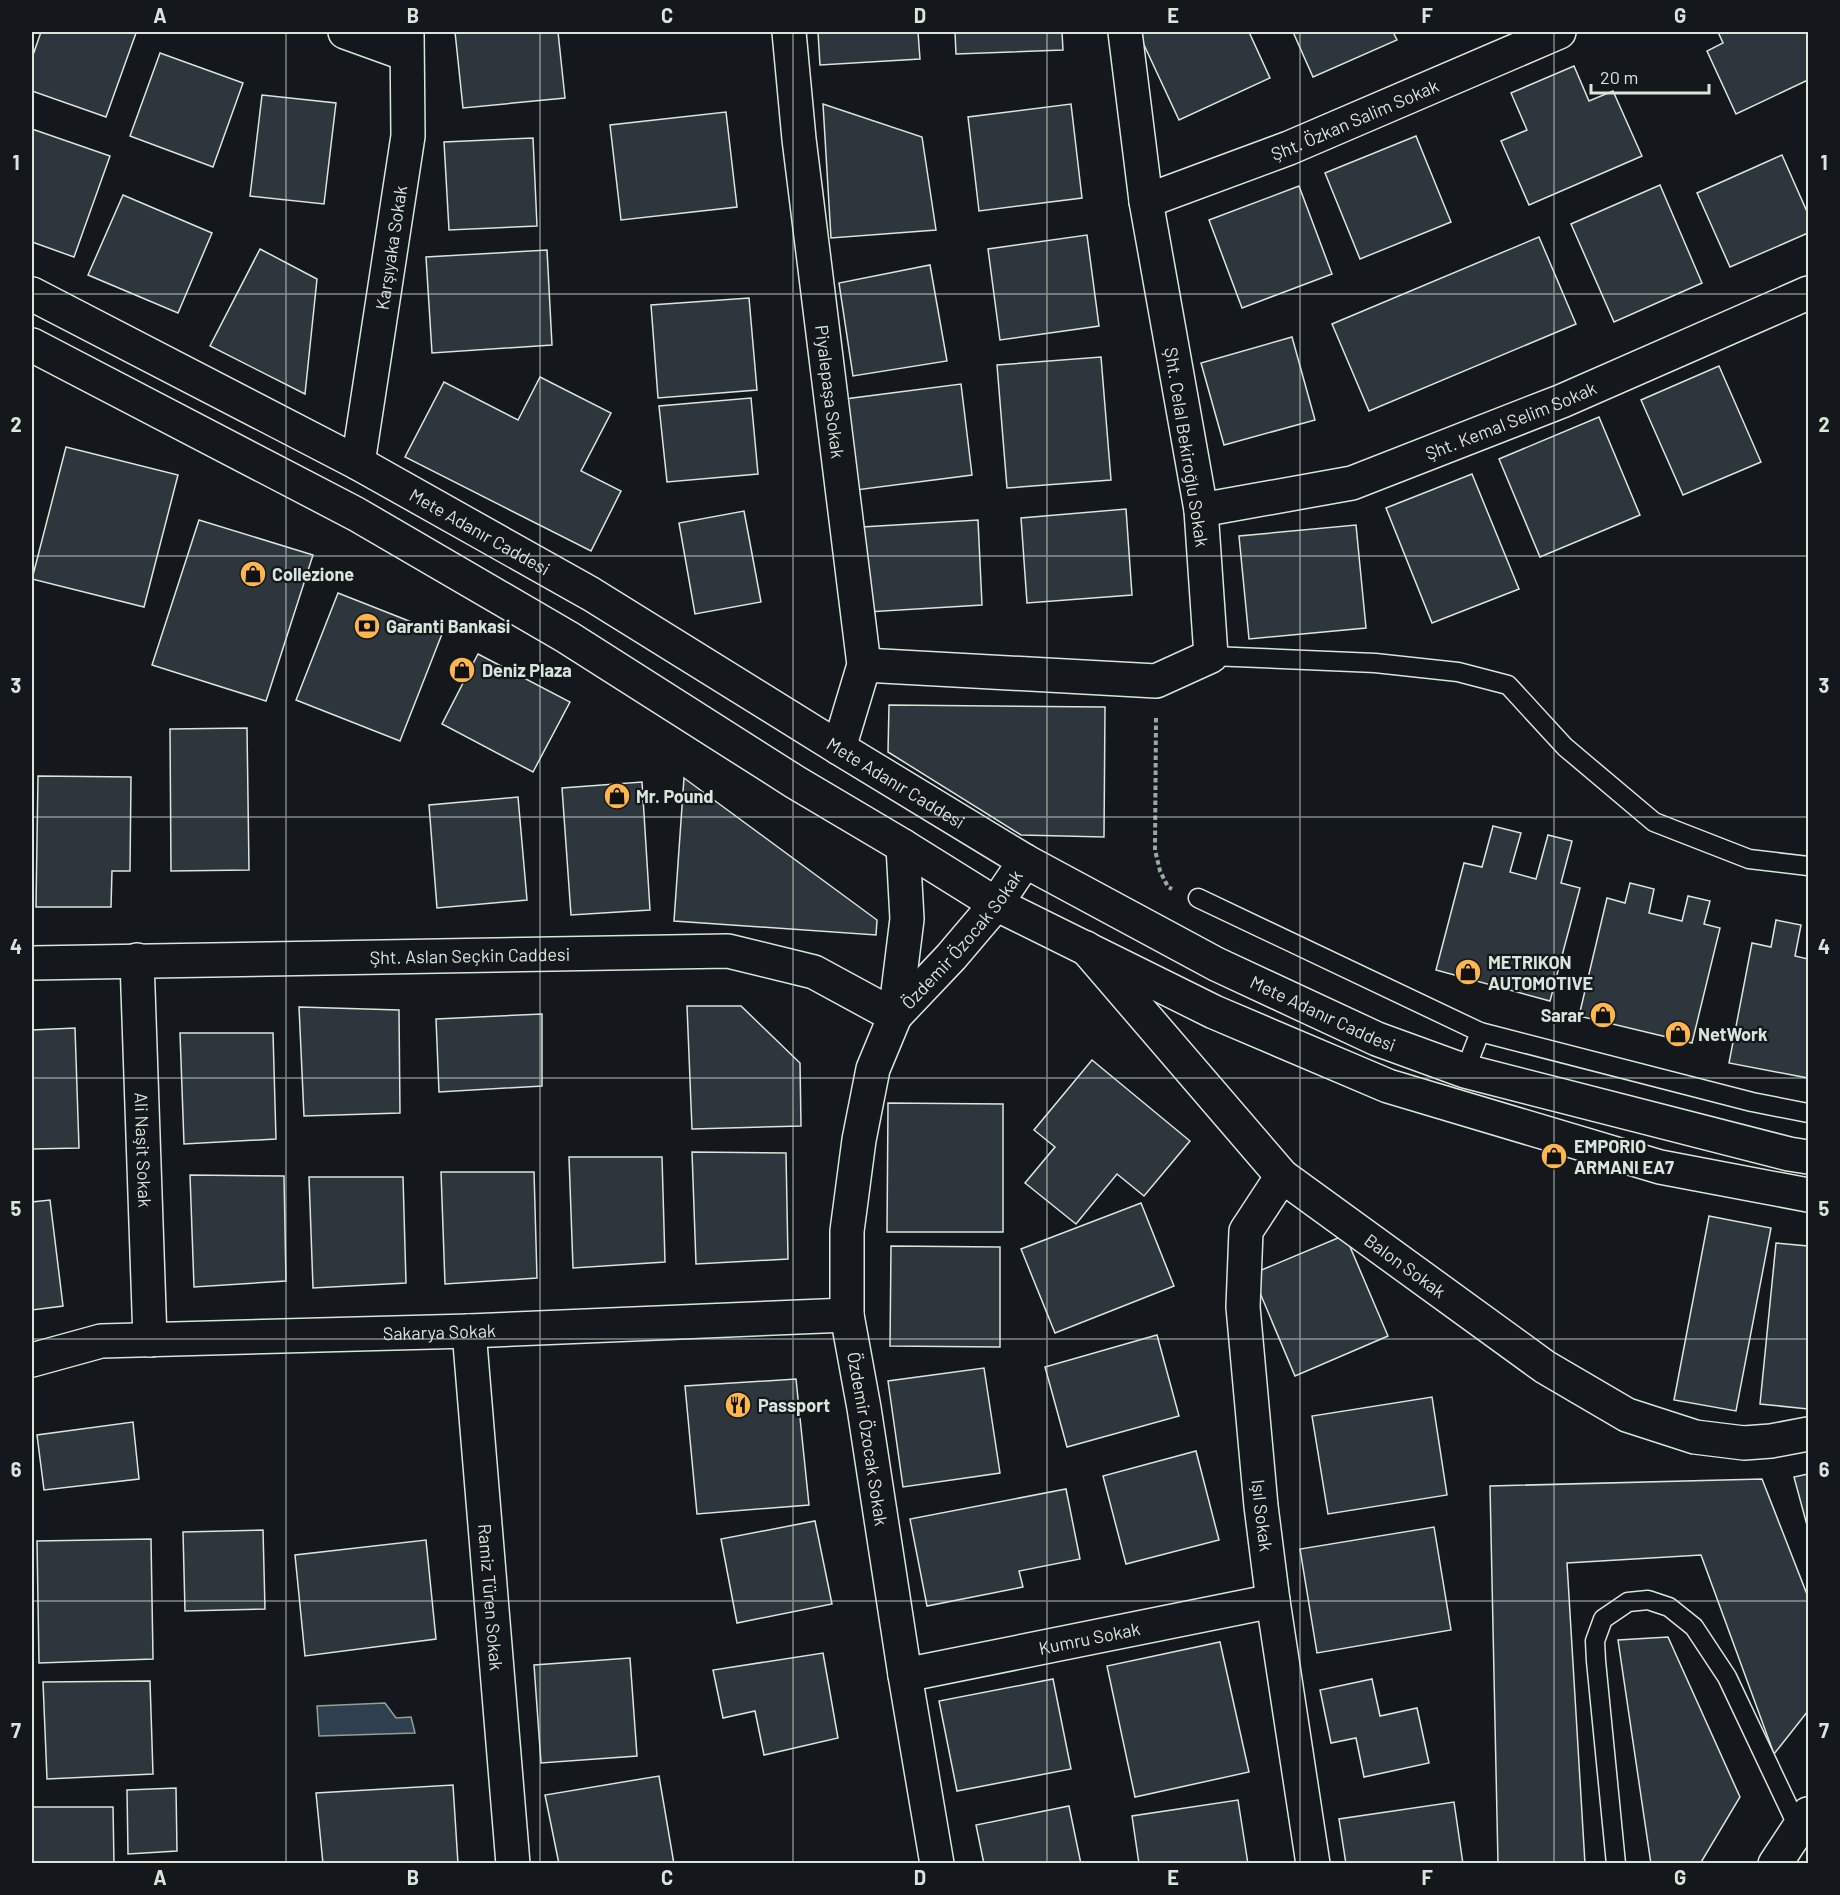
<svg xmlns="http://www.w3.org/2000/svg" width="1840" height="1895" font-family="Barlow,sans-serif">
	<style>
		.water { fill: #2f3f4d; stroke: #939e99; stroke-width: 1.5 }
		.building { fill: #2c363c; stroke: #d8e6dc; stroke-width: 1.5 }
		.lines { fill: none; stroke-linecap: round; stroke-linejoin: round }
		.lane-casing { stroke: #d8e6dc; stroke-width: 21 }
		.street-casing { stroke: #d8e6dc; stroke-width: 36 }
		.secondary-casing { stroke: #d8e6dc; stroke-width: 36 }
		.primary-casing { stroke: #d8e6dc; stroke-width: 36 }
		.path { stroke: #9da8a2; stroke-width: 4; stroke-dasharray: 4.5 3; stroke-linecap: butt }
		.lane { stroke: #14181c; stroke-width: 18 }
		.street { stroke: #14181c; stroke-width: 33 }
		.secondary { stroke: #14181c; stroke-width: 33 }
		.primary { stroke: #14181c; stroke-width: 33 }
		.grid { fill: none; stroke: #d8e6dc; stroke-width: 1.5; stroke-opacity: 0.55 }
		.labels { text-anchor: middle; dominant-baseline: central; stroke-width: 4.5; stroke-linejoin: round; paint-order: stroke }
		.street-label { font-size: 18px; fill: #d8e6dc; stroke: #14181c }
		.poi-label { font-size: 18px; font-weight: bold; fill: #d8e6dc; stroke: #14181c; text-anchor: start }
		.neatline { fill: none; stroke: #d8e6dc; stroke-width: 2 }
		.grid-label { font-size: 20px; text-anchor: middle; font-weight: bold; fill: #d8e6dc }
	</style>
	<rect width="100%" height="100%" fill="#14181c"/>
	<path class="water" d="M 385,1703 L 396,1718 L 411,1717 L 415,1733 L 319,1736 L 317,1706 Z"/>
	<g class="building">
		<path d="M 41,32 L 136,33 L 106,117 L 32,91 L 32,58 Z"/>
		<path d="M 455,32 L 558,32 L 565,98 L 463,108 Z"/>
		<path d="M 818,32 L 918,32 L 920,59 L 820,65 Z"/>
		<path d="M 955,32 L 1062,32 L 1063,50 L 956,54 Z"/>
		<path d="M 1138,32 L 1249,32 L 1270,78 L 1179,120 Z"/>
		<path d="M 1293,32 L 1393,32 L 1397,40 L 1313,77 Z"/>
		<path d="M 1718,32 L 1808,32 L 1808,80 L 1736,114 L 1707,51 L 1723,43 Z"/>
		<path d="M 160,53 L 243,83 L 213,167 L 130,136 Z"/>
		<path d="M 1574,66 L 1589,101 L 1613,91 L 1642,156 L 1529,205 L 1501,141 L 1527,130 L 1511,93 Z"/>
		<path d="M 262,95 L 336,103 L 324,204 L 250,196 Z"/>
		<path d="M 823,104 L 922,137 L 936,230 L 831,238 Z"/>
		<path d="M 1071,104 L 1082,198 L 979,211 L 968,117 Z"/>
		<path d="M 726,112 L 737,207 L 621,220 L 610,125 Z"/>
		<path d="M 32,129 L 110,156 L 74,257 L 32,242 Z"/>
		<path d="M 1416,136 L 1451,222 L 1360,259 L 1325,173 Z"/>
		<path d="M 533,138 L 537,226 L 449,230 L 444,142 Z"/>
		<path d="M 1782,155 L 1808,214 L 1808,233 L 1730,267 L 1697,193 Z"/>
		<path d="M 1660,185 L 1702,283 L 1614,322 L 1571,224 Z"/>
		<path d="M 1299,186 L 1332,274 L 1242,308 L 1209,220 Z"/>
		<path d="M 123,195 L 212,233 L 178,313 L 88,275 Z"/>
		<path d="M 1087,235 L 1099,326 L 1000,340 L 988,249 Z"/>
		<path d="M 1539,237 L 1576,324 L 1369,411 L 1332,324 Z"/>
		<path d="M 260,249 L 317,279 L 305,394 L 210,346 Z"/>
		<path d="M 547,250 L 552,345 L 432,353 L 426,257 Z"/>
		<path d="M 930,265 L 947,361 L 853,376 L 839,283 Z"/>
		<path d="M 749,298 L 757,390 L 658,398 L 651,305 Z"/>
		<path d="M 1292,337 L 1315,420 L 1224,445 L 1201,363 Z"/>
		<path d="M 1101,357 L 1111,480 L 1007,488 L 997,365 Z"/>
		<path d="M 1719,366 L 1761,462 L 1683,495 L 1641,400 Z"/>
		<path d="M 540,377 L 611,413 L 581,471 L 621,491 L 591,551 L 405,457 L 444,382 L 518,420 Z"/>
		<path d="M 961,384 L 972,475 L 856,490 L 845,399 Z"/>
		<path d="M 751,398 L 758,474 L 667,482 L 659,406 Z"/>
		<path d="M 1599,417 L 1640,515 L 1540,557 L 1499,459 Z"/>
		<path d="M 66,447 L 178,475 L 144,607 L 32,579 Z"/>
		<path d="M 1472,474 L 1519,589 L 1432,623 L 1386,508 Z"/>
		<path d="M 1126,509 L 1132,595 L 1027,603 L 1021,518 Z"/>
		<path d="M 744,511 L 761,602 L 695,614 L 679,523 Z"/>
		<path d="M 199,520 L 313,555 L 266,701 L 152,665 Z"/>
		<path d="M 978,520 L 982,605 L 867,612 L 862,527 Z"/>
		<path d="M 1356,525 L 1366,628 L 1249,639 L 1239,536 Z"/>
		<path d="M 338,593 L 442,634 L 400,741 L 296,700 Z"/>
		<path d="M 478,654 L 570,702 L 533,772 L 442,724 Z"/>
		<path d="M 889,705 L 1105,707 L 1104,837 L 1021,835 L 888,752 Z"/>
		<path d="M 247,728 L 249,870 L 171,871 L 170,729 Z"/>
		<path d="M 38,776 L 131,777 L 130,871 L 112,871 L 111,907 L 36,907 Z"/>
		<path d="M 684,778 L 877,920 L 876,935 L 674,921 Z"/>
		<path d="M 642,782 L 650,910 L 571,915 L 562,788 Z"/>
		<path d="M 518,797 L 527,900 L 437,908 L 429,805 Z"/>
		<path d="M 1493,826 L 1521,833 L 1510,872 L 1536,879 L 1548,835 L 1572,841 L 1561,883 L 1580,888 L 1550,1001 L 1436,970 L 1464,863 L 1482,867 Z"/>
		<path d="M 1630,883 L 1654,889 L 1649,913 L 1682,921 L 1688,896 L 1710,901 L 1704,924 L 1720,928 L 1692,1043 L 1579,1016 L 1607,898 L 1625,903 Z"/>
		<path d="M 1776,920 L 1801,925 L 1795,956 L 1808,959 L 1808,1078 L 1729,1063 L 1752,943 L 1771,947 Z"/>
		<path d="M 687,1006 L 741,1006 L 800,1063 L 801,1126 L 692,1129 Z"/>
		<path d="M 299,1007 L 399,1010 L 400,1113 L 304,1116 Z"/>
		<path d="M 542,1014 L 542,1086 L 439,1092 L 436,1019 Z"/>
		<path d="M 75,1028 L 79,1148 L 32,1149 L 32,1030 Z"/>
		<path d="M 180,1033 L 273,1033 L 276,1139 L 184,1144 Z"/>
		<path d="M 1092,1060 L 1190,1141 L 1144,1196 L 1117,1174 L 1076,1224 L 1025,1183 L 1055,1147 L 1034,1130 Z"/>
		<path d="M 888,1103 L 1003,1104 L 1003,1232 L 887,1232 Z"/>
		<path d="M 692,1152 L 786,1153 L 788,1259 L 696,1264 Z"/>
		<path d="M 569,1157 L 662,1157 L 665,1262 L 573,1268 Z"/>
		<path d="M 441,1172 L 534,1172 L 537,1278 L 445,1284 Z"/>
		<path d="M 190,1175 L 284,1176 L 286,1281 L 194,1287 Z"/>
		<path d="M 309,1177 L 403,1177 L 406,1283 L 313,1288 Z"/>
		<path d="M 50,1200 L 63,1306 L 32,1310 L 32,1202 Z"/>
		<path d="M 1141,1203 L 1174,1286 L 1055,1333 L 1021,1249 Z"/>
		<path d="M 1709,1216 L 1771,1228 L 1736,1411 L 1674,1400 Z"/>
		<path d="M 1345,1235 L 1388,1336 L 1295,1376 L 1252,1274 Z"/>
		<path d="M 1776,1243 L 1808,1246 L 1808,1409 L 1760,1404 Z"/>
		<path d="M 891,1246 L 1000,1247 L 1000,1347 L 890,1346 Z"/>
		<path d="M 1157,1335 L 1179,1416 L 1067,1447 L 1045,1367 Z"/>
		<path d="M 984,1368 L 1000,1473 L 903,1487 L 888,1381 Z"/>
		<path d="M 796,1379 L 809,1505 L 697,1514 L 685,1386 Z"/>
		<path d="M 1432,1397 L 1447,1495 L 1328,1514 L 1312,1416 Z"/>
		<path d="M 133,1422 L 139,1479 L 44,1490 L 37,1435 Z"/>
		<path d="M 1196,1451 L 1219,1540 L 1126,1564 L 1103,1476 Z"/>
		<path d="M 1808,1474 L 1808,1529 L 1794,1477 Z"/>
		<path d="M 1762,1479 L 1808,1597 L 1808,1711 L 1774,1754 L 1701,1555 L 1567,1563 L 1585,1864 L 1498,1864 L 1490,1486 Z"/>
		<path d="M 1066,1489 L 1080,1559 L 1019,1571 L 1023,1587 L 927,1606 L 910,1519 Z"/>
		<path d="M 815,1521 L 832,1604 L 737,1623 L 721,1539 Z"/>
		<path d="M 1434,1527 L 1451,1630 L 1317,1653 L 1300,1549 Z"/>
		<path d="M 263,1530 L 265,1609 L 185,1611 L 183,1532 Z"/>
		<path d="M 151,1539 L 153,1659 L 39,1663 L 37,1541 Z"/>
		<path d="M 426,1540 L 436,1639 L 305,1656 L 295,1555 Z"/>
		<path d="M 1668,1637 L 1740,1797 L 1700,1864 L 1651,1864 L 1618,1640 Z"/>
		<path d="M 1220,1642 L 1249,1772 L 1135,1797 L 1107,1666 Z"/>
		<path d="M 823,1653 L 838,1738 L 764,1755 L 755,1711 L 723,1718 L 713,1670 Z"/>
		<path d="M 630,1658 L 637,1756 L 541,1763 L 534,1665 Z"/>
		<path d="M 1053,1679 L 1071,1769 L 957,1791 L 939,1701 Z"/>
		<path d="M 1372,1679 L 1380,1716 L 1417,1708 L 1429,1763 L 1364,1777 L 1356,1738 L 1331,1743 L 1320,1690 Z"/>
		<path d="M 150,1681 L 153,1774 L 47,1779 L 43,1682 Z"/>
		<path d="M 659,1776 L 674,1864 L 559,1864 L 545,1795 Z"/>
		<path d="M 453,1785 L 458,1864 L 323,1864 L 316,1793 Z"/>
		<path d="M 176,1788 L 177,1851 L 128,1854 L 127,1790 Z"/>
		<path d="M 1238,1800 L 1248,1864 L 1139,1864 L 1132,1816 Z"/>
		<path d="M 1454,1802 L 1463,1864 L 1346,1864 L 1339,1819 Z"/>
		<path d="M 1069,1806 L 1081,1864 L 984,1864 L 976,1825 Z"/>
		<path d="M 32,1807 L 113,1807 L 114,1864 L 32,1864 Z"/>
	</g>
	<g class="lines">
		<defs>
			<g id="lane">
				<path d="M 1211,656 L 1375,663 L 1458,672 L 1508,685 L 1565,747 L 1654,822 L 1749,859 L 1808,866"/>
				<path d="M 1198,898 L 1480,1032 L 1752,1102 L 1808,1113"/>
				<path d="M 1465,1071 L 1480,1032"/>
				<path d="M 1616,1864 L 1596,1661 L 1595,1641 L 1603,1619 L 1628,1602 L 1648,1600 L 1669,1607 L 1694,1627 L 1727,1677 L 1799,1829"/>
			</g>
			<g id="street">
				<path d="M 345,32 L 406,54"/>
				<path id="s1" d="M 789,32 L 799,139 L 864,665 L 839,748"/>
				<path id="s2" d="M 1146,201 L 1289,148 L 1559,32"/>
				<path id="s3" d="M 358,463 L 408,136 L 407,32"/>
				<path id="s4" d="M 1201,510 L 1352,483 L 1562,401 L 1808,293"/>
				<path d="M 864,665 L 1156,681 L 1211,656 L 1201,510 L 1146,201 L 1125,32"/>
				<path id="s5" d="M 903,846 L 907,919 L 895,1016 L 873,1069 L 859,1140 L 847,1231 L 847,1315 L 864,1408 L 905,1675 L 937,1864"/>
				<path id="s6" d="M 1086,948 L 1282,1176 L 1545,1367 L 1627,1415 L 1695,1437 L 1744,1443 L 1771,1441 L 1808,1434"/>
				<path id="s7" d="M 137,960 L 150,1340"/>
				<path id="s8" d="M 32,963 L 728,951 L 814,972 L 895,1016"/>
				<path id="s9" d="M 895,1016 L 951,957 L 996,904 L 1025,861"/>
				<path id="s10" d="M 1282,1176 L 1246,1231 L 1243,1307 L 1261,1506 L 1273,1601 L 1313,1864"/>
				<path id="s11" d="M 469,1331 L 513,1864"/>
				<path id="s12" d="M 32,1360 L 101,1341 L 469,1331 L 847,1315"/>
				<path id="s13" d="M 905,1675 L 1273,1601"/>
			</g>
			<path id="secondary" d="M 1775,1864 L 1808,1814"/>
			<g id="primary">
				<path id="s14" d="M 32,294 L 358,463 L 591,594 L 839,748 L 1025,861 L 1216,964 L 1377,1039 L 1465,1071 L 1789,1154 L 1808,1157"/>
				<path d="M 32,345 L 356,514 L 567,637 L 795,782 L 903,846 L 996,904 L 1214,1012 L 1388,1086 L 1660,1167 L 1808,1195"/>
			</g>
		</defs>
		<use href="#lane" class="lane-casing"/>
		<use href="#street" class="street-casing"/>
		<use href="#secondary" class="secondary-casing"/>
		<use href="#primary" class="primary-casing"/>
		<path class="path" d="M 1156,718 L 1155,850 L 1160,871 L 1168,887 L 1172,889"/>
		<use href="#lane" class="lane"/>
		<use href="#street" class="street"/>
		<use href="#secondary" class="secondary"/>
		<use href="#primary" class="primary"/>
	</g>
	<path class="grid" d="M 286,32 L 286,1864M 540,32 L 540,1864M 793,32 L 793,1864M 1047,32 L 1047,1864M 1300,32 L 1300,1864M 1554,32 L 1554,1864M 32,294 L 1808,294M 32,556 L 1808,556M 32,817 L 1808,817M 32,1078 L 1808,1078M 32,1339 L 1808,1339M 32,1601 L 1808,1601"/>
	<defs>
		<symbol id="shop-disc" viewBox="-11 -11 22 22"><circle r="9.5" fill="#ffb74d" stroke="#14181c"/><path d="M-5-2.5h2.3a2.7 3.5 0 0 1 5.4 0H5L5.5 6h-11ZM-1.5-2.5h3a1.5 2.3 0 0 0-3 0Z" fill="#111"/></symbol>
		<symbol id="bank-disc" viewBox="-11 -11 22 22"><circle r="9.5" fill="#ffb74d" stroke="#14181c"/><path d="M-6-4H6V4H-6ZM0-2.3a2.3 2.3 0 1 0 0 4.6a2.3 2.3 0 1 0 0-4.6Z" fill="#111"/></symbol>
		<symbol id="restaurant-disc" viewBox="-11 -11 22 22"><circle r="9.5" fill="#ffb74d" stroke="#14181c"/><path d="M-5-6h1v4h1v-4h1v4h1v-4h1v5L-1.5 .5V6h-2V.5L-5-1ZM5-6V6H3V1.5H1.5Q1.5-4 5-6Z" fill="#111"/></symbol>
	</defs>
	<g fill-rule="evenodd">
		<use href="#shop-disc" x="238" y="559" width="30" height="30"/>
		<use href="#bank-disc" x="352" y="611" width="30" height="30"/>
		<use href="#shop-disc" x="447" y="655" width="30" height="30"/>
		<use href="#shop-disc" x="602" y="781" width="30" height="30"/>
		<use href="#shop-disc" x="1453" y="957" width="30" height="30"/>
		<use href="#shop-disc" x="1588" y="1000" width="30" height="30"/>
		<use href="#shop-disc" x="1663" y="1019" width="30" height="30"/>
		<use href="#shop-disc" x="1539" y="1141" width="30" height="30"/>
		<use href="#restaurant-disc" x="723" y="1390" width="30" height="30"/>
	</g>
	<g class="labels">
		<g class="street-label">
			<text stroke="none"><textPath href="#s2" startOffset="224">Şht. Özkan Salim Sokak</textPath></text>
			<text stroke="none"><textPath href="#s3" startOffset="218">Karşıyaka Sokak</textPath></text>
			<text stroke="none"><textPath href="#s1" startOffset="362">Piyalepaşa Sokak</textPath></text>
			<text stroke="none"><textPath href="#s4" startOffset="324">Şht. Kemal Selim Sokak</textPath></text>
			<text transform="translate(1187 447) rotate(81)">Şht. Celal Bekiroğlu Sokak</text>
			<text stroke="none"><textPath href="#s14" startOffset="507">Mete Adanır Caddesi</textPath></text>
			<text stroke="none"><textPath href="#s14" startOffset="993">Mete Adanır Caddesi</textPath></text>
			<text stroke="none"><textPath href="#s9" startOffset="102">Özdemir Özocak Sokak</textPath></text>
			<text stroke="none"><textPath href="#s8" startOffset="438">Şht. Aslan Seçkin Caddesi</textPath></text>
			<text stroke="none"><textPath href="#s14" startOffset="1479">Mete Adanır Caddesi</textPath></text>
			<text stroke="none"><textPath href="#s7" startOffset="190">Ali Naşit Sokak</textPath></text>
			<text stroke="none"><textPath href="#s6" startOffset="453">Balon Sokak</textPath></text>
			<text stroke="none"><textPath href="#s12" startOffset="410">Sakarya Sokak</textPath></text>
			<text stroke="none"><textPath href="#s5" startOffset="602">Özdemir Özocak Sokak</textPath></text>
			<text stroke="none"><textPath href="#s10" startOffset="351">Işıl Sokak</textPath></text>
			<text stroke="none"><textPath href="#s11" startOffset="267">Ramiz Türen Sokak</textPath></text>
			<text stroke="none"><textPath href="#s13" startOffset="188">Kumru Sokak</textPath></text>
		</g>
		<g class="poi-label">
			<text x="272" y="574">Collezione</text>
			<text x="386" y="626">Garanti Bankasi</text>
			<text x="482" y="670">Deniz Plaza</text>
			<text x="636" y="796">Mr. Pound</text>
			<text x="1488" y="962">METRIKON<tspan x="1488" dy="21">AUTOMOTIVE</tspan></text>
			<text x="1584" y="1015" text-anchor="end">Sarar</text>
			<text x="1698" y="1034">NetWork</text>
			<text x="1574" y="1146">EMPORIO<tspan x="1574" dy="21">ARMANI EA7</tspan></text>
			<text x="758" y="1405">Passport</text>
		</g>
	</g>
	<rect width="1840" height="1895" fill="none" stroke="#14181c" stroke-width="66"/>
	<path d="M1591 84v9h118v-9" fill="none" stroke="#d8e6dc" stroke-width="3"/>
	<text x="1600" y="84" font-size="18" fill="#d8e6dc" stroke="#14181c" stroke-width="4.5" paint-order="stroke">20 m</text>
	<rect x="33" y="33" width="1774" height="1829" class="neatline"/>
	<g class="grid-label">
		<text x="160" y="23">A</text>
		<text x="413" y="23">B</text>
		<text x="667" y="23">C</text>
		<text x="920" y="23">D</text>
		<text x="1173" y="23">E</text>
		<text x="1427" y="23">F</text>
		<text x="1680" y="23">G</text>
		<text x="16" y="170">1</text>
		<text x="1824" y="170">1</text>
		<text x="16" y="432">2</text>
		<text x="1824" y="432">2</text>
		<text x="16" y="693">3</text>
		<text x="1824" y="693">3</text>
		<text x="16" y="954">4</text>
		<text x="1824" y="954">4</text>
		<text x="16" y="1216">5</text>
		<text x="1824" y="1216">5</text>
		<text x="16" y="1477">6</text>
		<text x="1824" y="1477">6</text>
		<text x="16" y="1738">7</text>
		<text x="1824" y="1738">7</text>
		<text x="160" y="1885">A</text>
		<text x="413" y="1885">B</text>
		<text x="667" y="1885">C</text>
		<text x="920" y="1885">D</text>
		<text x="1173" y="1885">E</text>
		<text x="1427" y="1885">F</text>
		<text x="1680" y="1885">G</text>
	</g>
</svg>
